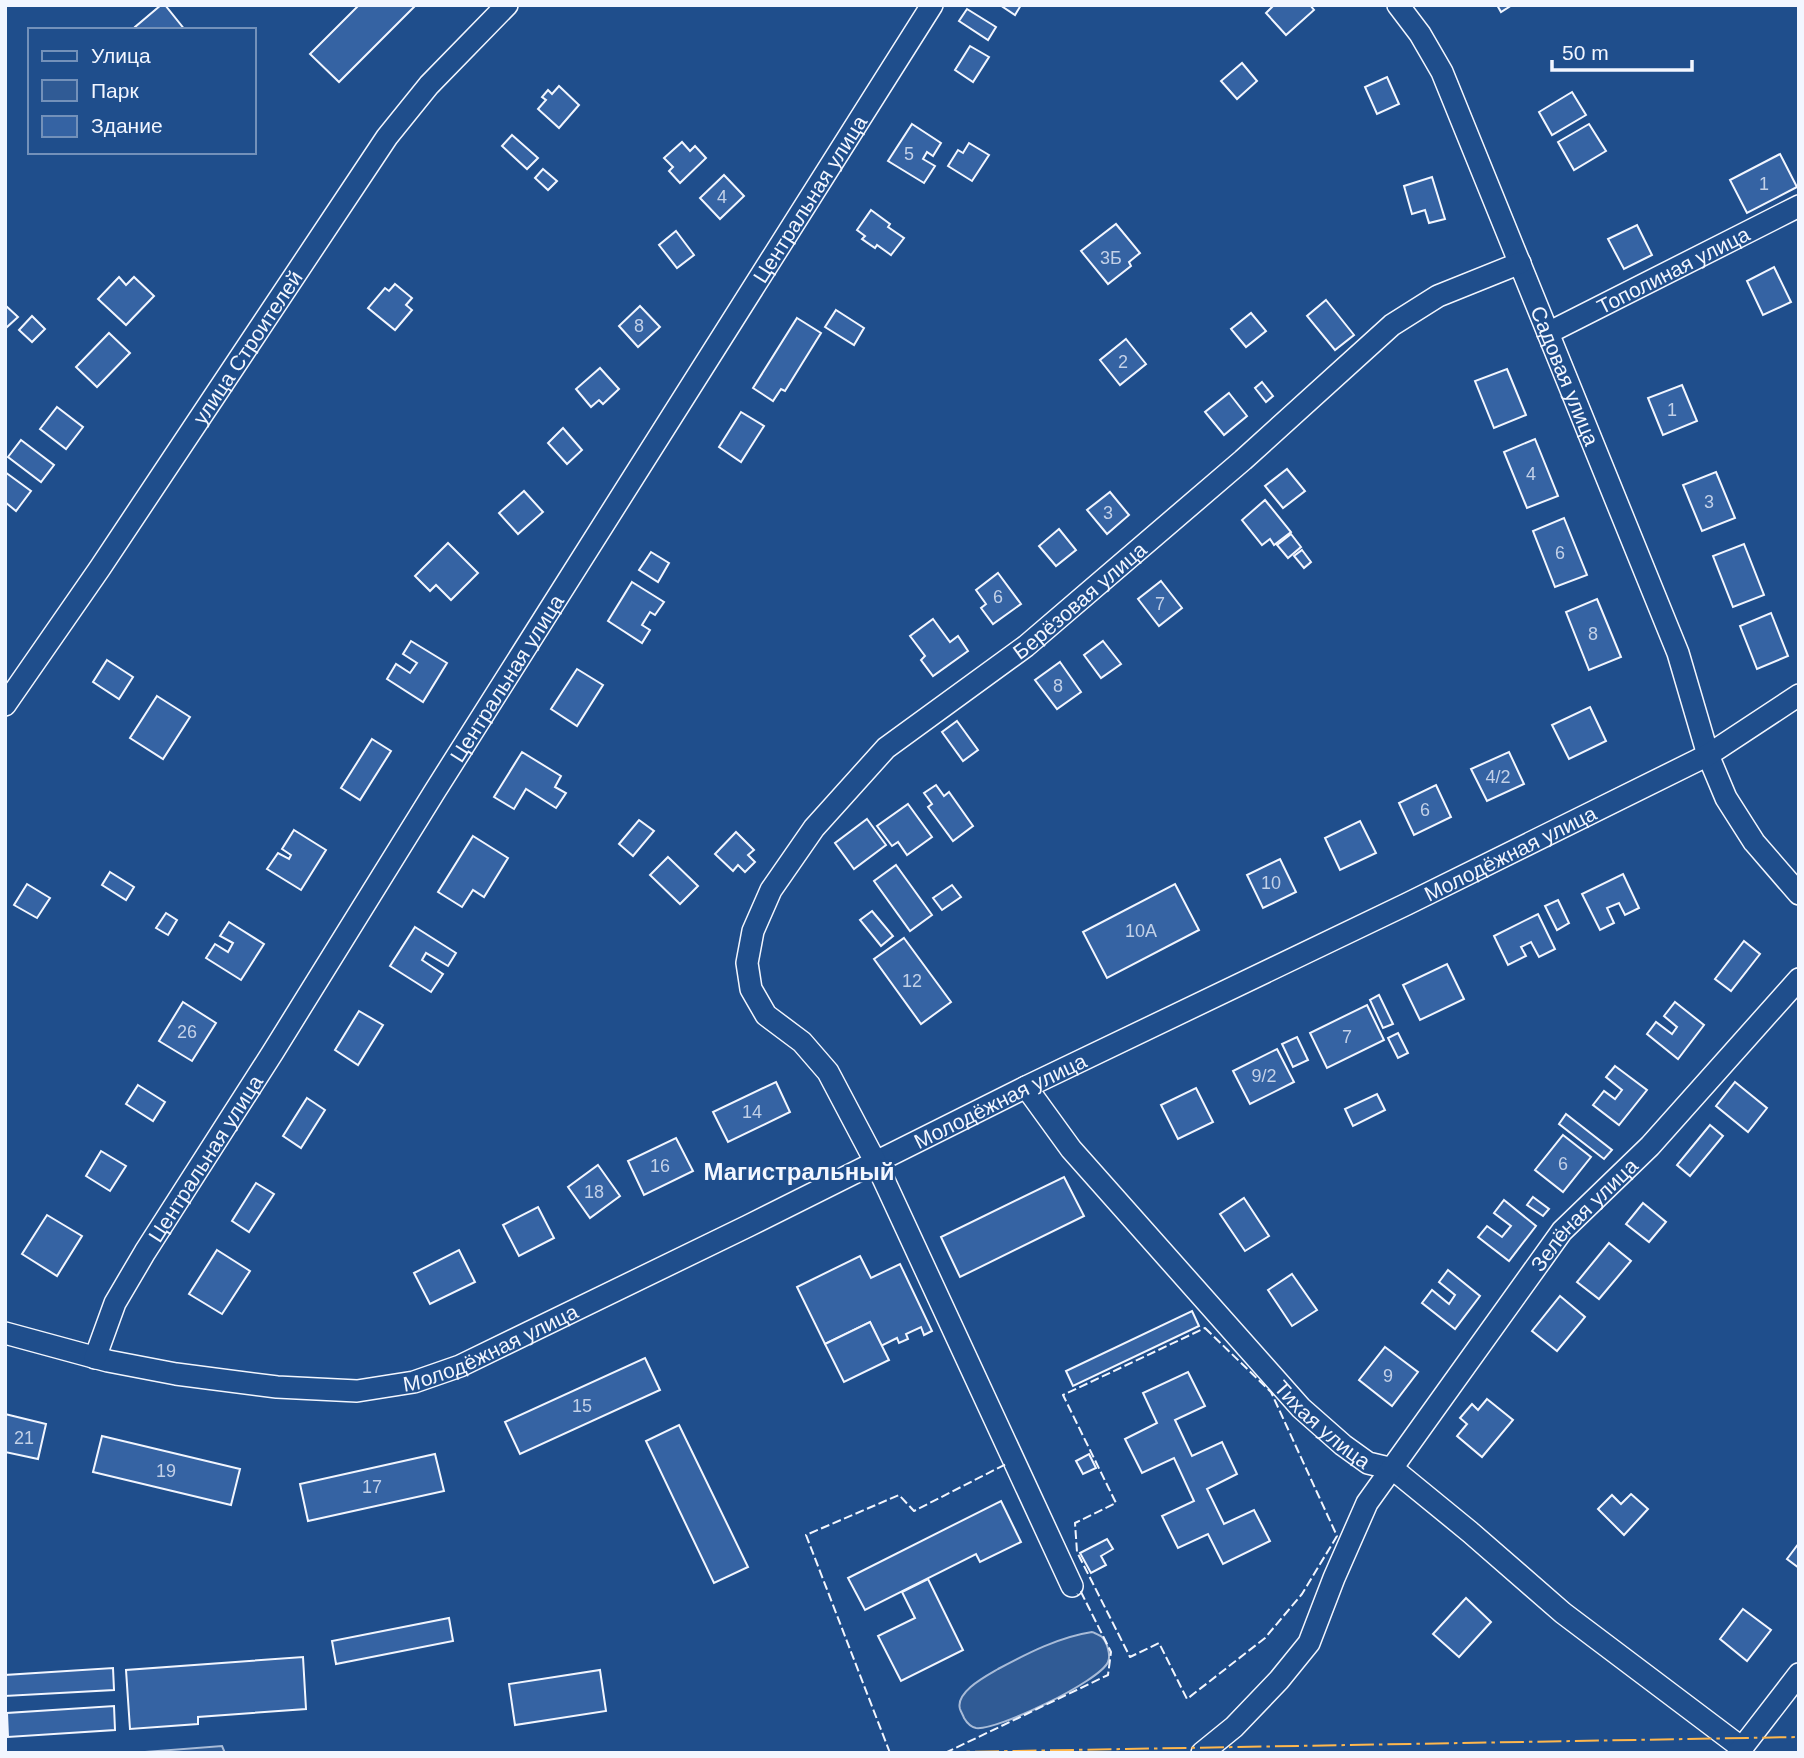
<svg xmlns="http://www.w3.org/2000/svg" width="1804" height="1758" font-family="Arial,sans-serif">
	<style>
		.green { fill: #305b95; stroke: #a8bbd7; stroke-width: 2 }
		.building { fill: #3563a3; stroke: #f2f6ff; stroke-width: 2 }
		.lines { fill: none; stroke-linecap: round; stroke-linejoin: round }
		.minor-casing { stroke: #f2f6ff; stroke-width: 24 }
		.minor { stroke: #1f4e8c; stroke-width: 21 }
		.fence { stroke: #f2f6ff; stroke-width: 2; stroke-dasharray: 9 3.5; stroke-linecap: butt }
		.power { stroke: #ffb74d; stroke-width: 2; stroke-dasharray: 24 5 3.5 5; stroke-linecap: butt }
		.labels { text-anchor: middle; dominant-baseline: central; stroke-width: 5; stroke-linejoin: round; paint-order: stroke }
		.number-label { font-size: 18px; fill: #c3d1e8 }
		.street-label { font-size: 21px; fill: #f2f6ff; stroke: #1f4e8c }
		.quarter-label { font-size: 24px; font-weight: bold; fill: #f2f6ff; stroke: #1f4e8c }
	</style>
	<rect width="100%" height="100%" fill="#1f4e8c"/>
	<g class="green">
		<path d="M 1092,1632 C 1093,1632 1101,1636 1102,1637 C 1107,1642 1111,1655 1108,1662 C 1100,1681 997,1731 976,1728 C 971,1727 967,1723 964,1718 C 963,1715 961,1712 960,1709 C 955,1692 986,1676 998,1669 C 1028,1653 1059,1637 1092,1632 Z"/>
		<path d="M 222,1746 L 225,1753 L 132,1753 Z"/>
	</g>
	<g class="building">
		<path d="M 161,5 L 165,5 L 185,30 L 137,30 L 135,27 Z"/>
		<path d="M 359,5 L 416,5 L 339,82 L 310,54 Z"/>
		<path d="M 1000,5 L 1021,5 L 1015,15 Z"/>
		<path d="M 1274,5 L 1310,5 L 1314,10 L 1286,35 L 1266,13 Z"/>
		<path d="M 1497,5 L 1512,5 L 1501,12 Z"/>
		<path d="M 967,9 L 996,27 L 988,40 L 959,21 Z"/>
		<path d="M 970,46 L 989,57 L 973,82 L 955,70 Z"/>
		<path d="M 1242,63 L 1257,81 L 1237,99 L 1221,81 Z"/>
		<path d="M 1387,77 L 1399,104 L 1377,114 L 1365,87 Z"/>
		<path d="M 559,86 L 579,105 L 559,128 L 538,109 L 546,100 L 542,97 L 548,90 L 552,94 Z"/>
		<path d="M 1572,92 L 1586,115 L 1552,135 L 1539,112 Z"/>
		<path d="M 912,124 L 941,143 L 933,156 L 927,152 L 923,159 L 935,166 L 924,183 L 888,161 Z"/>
		<path d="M 1589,124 L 1606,151 L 1574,170 L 1558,142 Z"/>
		<path d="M 512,135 L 538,158 L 527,169 L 502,146 Z"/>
		<path d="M 682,142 L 690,151 L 695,146 L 706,158 L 680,183 L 669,171 L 673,167 L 664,158 Z"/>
		<path d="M 969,143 L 989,155 L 972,181 L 948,166 L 958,150 L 963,153 Z"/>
		<path d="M 1780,154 L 1797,187 L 1747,213 L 1730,180 Z"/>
		<path d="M 543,169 L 557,181 L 548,190 L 535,178 Z"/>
		<path d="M 724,175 L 744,196 L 720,219 L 700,198 Z"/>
		<path d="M 1432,177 L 1445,219 L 1429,223 L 1425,210 L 1412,214 L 1404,186 Z"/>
		<path d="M 871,210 L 890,224 L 888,227 L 904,238 L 891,255 L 877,245 L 875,248 L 862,239 L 865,236 L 857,230 Z"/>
		<path d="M 1116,224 L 1140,253 L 1129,262 L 1131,266 L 1108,284 L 1081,251 Z"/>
		<path d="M 1637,225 L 1652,255 L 1624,269 L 1608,239 Z"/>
		<path d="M 676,231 L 694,255 L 677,268 L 659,245 Z"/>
		<path d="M 1774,267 L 1791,302 L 1763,315 L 1747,281 Z"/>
		<path d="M 119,277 L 126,285 L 134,277 L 154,296 L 126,325 L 98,299 Z"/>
		<path d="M 395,284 L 412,298 L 406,305 L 412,310 L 395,330 L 368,308 L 385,288 L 389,291 Z"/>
		<path d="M 1326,300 L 1354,335 L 1335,350 L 1307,316 Z"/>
		<path d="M 5,305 L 18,317 L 7,327 L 5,325 Z"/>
		<path d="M 640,306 L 660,327 L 638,347 L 619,326 Z"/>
		<path d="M 836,310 L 864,328 L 854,345 L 825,327 Z"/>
		<path d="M 1251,313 L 1266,331 L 1246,347 L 1231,329 Z"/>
		<path d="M 32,316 L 45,329 L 32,342 L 19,330 Z"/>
		<path d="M 797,318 L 821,333 L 785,391 L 781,389 L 773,401 L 753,388 Z"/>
		<path d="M 109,333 L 130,353 L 97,387 L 76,367 Z"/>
		<path d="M 1126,339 L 1146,364 L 1120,385 L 1100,360 Z"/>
		<path d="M 600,368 L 619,389 L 603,404 L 599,400 L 591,407 L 576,389 Z"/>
		<path d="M 1507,369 L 1526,415 L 1494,428 L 1475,381 Z"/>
		<path d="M 1262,382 L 1273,396 L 1266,402 L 1255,388 Z"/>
		<path d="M 1682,385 L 1697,421 L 1663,435 L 1648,398 Z"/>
		<path d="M 1229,393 L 1247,416 L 1224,435 L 1205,412 Z"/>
		<path d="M 57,407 L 83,427 L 66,449 L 40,429 Z"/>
		<path d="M 741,412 L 764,426 L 741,462 L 719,447 Z"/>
		<path d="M 563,428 L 582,450 L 567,464 L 548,443 Z"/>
		<path d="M 1535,439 L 1558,496 L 1527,508 L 1504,452 Z"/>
		<path d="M 21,440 L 54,465 L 41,482 L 8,457 Z"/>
		<path d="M 1287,469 L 1305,491 L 1283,508 L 1265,486 Z"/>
		<path d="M 5,472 L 31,491 L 16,511 L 5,502 Z"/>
		<path d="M 1716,472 L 1735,518 L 1702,531 L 1683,485 Z"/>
		<path d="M 524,491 L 543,512 L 518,534 L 499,513 Z"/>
		<path d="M 1110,492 L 1129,515 L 1107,534 L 1087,510 Z"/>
		<path d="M 1265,500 L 1291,532 L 1274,545 L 1270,539 L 1262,545 L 1242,520 Z"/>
		<path d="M 1564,518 L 1587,575 L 1555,587 L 1533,531 Z"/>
		<path d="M 1059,529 L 1076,550 L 1056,566 L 1039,546 Z"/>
		<path d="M 1291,534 L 1301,547 L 1288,558 L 1277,545 Z"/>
		<path d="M 448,543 L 478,573 L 451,600 L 436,585 L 430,591 L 415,576 Z"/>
		<path d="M 1744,544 L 1764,595 L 1733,607 L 1713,556 Z"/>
		<path d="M 1302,550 L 1311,562 L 1304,568 L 1294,556 Z"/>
		<path d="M 651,552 L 669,563 L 658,582 L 639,570 Z"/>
		<path d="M 998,573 L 1021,604 L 993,624 L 981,608 L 986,604 L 976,590 Z"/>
		<path d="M 1161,581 L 1182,608 L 1159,626 L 1138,599 Z"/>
		<path d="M 632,582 L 664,602 L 655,615 L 650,612 L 642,625 L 650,630 L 642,643 L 608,621 Z"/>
		<path d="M 1597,599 L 1621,657 L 1589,670 L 1566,612 Z"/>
		<path d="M 1771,613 L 1788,656 L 1757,669 L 1740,626 Z"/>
		<path d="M 933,619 L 950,642 L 958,636 L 968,651 L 933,676 L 921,660 L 925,656 L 910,636 Z"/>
		<path d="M 411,641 L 447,663 L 423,702 L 387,679 L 396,664 L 410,673 L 417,663 L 403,654 Z"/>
		<path d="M 1103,641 L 1121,664 L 1101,678 L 1084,655 Z"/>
		<path d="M 107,660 L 133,677 L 119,699 L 93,682 Z"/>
		<path d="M 1060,662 L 1081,692 L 1057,709 L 1035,680 Z"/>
		<path d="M 577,669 L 603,685 L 577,726 L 551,709 Z"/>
		<path d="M 157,696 L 190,717 L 163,759 L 130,738 Z"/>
		<path d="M 1590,707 L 1606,741 L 1569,759 L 1552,725 Z"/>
		<path d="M 957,721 L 978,750 L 963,761 L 942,732 Z"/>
		<path d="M 372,739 L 391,751 L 360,800 L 341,788 Z"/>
		<path d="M 522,752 L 561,776 L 555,787 L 566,793 L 556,808 L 526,789 L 514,809 L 494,797 Z"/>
		<path d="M 1509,752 L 1524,784 L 1487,801 L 1471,769 Z"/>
		<path d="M 936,785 L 944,796 L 949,792 L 973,826 L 953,841 L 928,807 L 932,804 L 924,793 Z"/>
		<path d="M 1436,785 L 1451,817 L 1414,835 L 1399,803 Z"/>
		<path d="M 908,804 L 932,837 L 907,855 L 898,842 L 892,846 L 877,826 Z"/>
		<path d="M 867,819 L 886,845 L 854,869 L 835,843 Z"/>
		<path d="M 639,820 L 654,831 L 633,856 L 619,844 Z"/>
		<path d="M 1360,821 L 1376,853 L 1340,870 L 1325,838 Z"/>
		<path d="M 294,830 L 326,850 L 301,890 L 267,869 L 278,853 L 289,859 L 291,855 L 282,849 Z"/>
		<path d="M 736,832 L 754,850 L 748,855 L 755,862 L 745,872 L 738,865 L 733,871 L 715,854 Z"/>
		<path d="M 473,836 L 508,858 L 484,897 L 473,890 L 462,907 L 438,892 Z"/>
		<path d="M 668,857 L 698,886 L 680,904 L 650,875 Z"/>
		<path d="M 1280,859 L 1296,892 L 1263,908 L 1247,875 Z"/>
		<path d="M 896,865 L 932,915 L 910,931 L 874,881 Z"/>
		<path d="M 110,872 L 134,887 L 126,900 L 102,885 Z"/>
		<path d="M 1623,874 L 1639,908 L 1625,915 L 1619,903 L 1607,908 L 1614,923 L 1600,930 L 1582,894 Z"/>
		<path d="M 27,884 L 50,898 L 37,918 L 14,905 Z"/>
		<path d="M 1175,884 L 1199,930 L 1107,978 L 1083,932 Z"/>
		<path d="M 952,885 L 961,897 L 942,910 L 933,898 Z"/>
		<path d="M 1558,900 L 1569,923 L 1557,930 L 1545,906 Z"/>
		<path d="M 872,911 L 893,936 L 881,946 L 860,920 Z"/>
		<path d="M 166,913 L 177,920 L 168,935 L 156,928 Z"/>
		<path d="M 1538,914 L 1555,949 L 1539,957 L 1531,942 L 1521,947 L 1526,956 L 1508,965 L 1494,936 Z"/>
		<path d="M 229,922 L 264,944 L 241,980 L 206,958 L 215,944 L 228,952 L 233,943 L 220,936 Z"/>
		<path d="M 415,927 L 456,953 L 448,966 L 426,953 L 422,960 L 443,974 L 431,992 L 390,966 Z"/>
		<path d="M 904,938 L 951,1002 L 921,1024 L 874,959 Z"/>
		<path d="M 1744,941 L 1760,954 L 1731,991 L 1715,979 Z"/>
		<path d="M 1447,964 L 1464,999 L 1420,1020 L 1403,985 Z"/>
		<path d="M 1379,995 L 1393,1024 L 1383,1028 L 1370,1000 Z"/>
		<path d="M 183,1002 L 216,1023 L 192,1061 L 159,1041 Z"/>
		<path d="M 1675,1002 L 1704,1025 L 1678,1059 L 1647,1034 L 1656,1022 L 1672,1034 L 1677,1027 L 1664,1016 Z"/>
		<path d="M 1367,1005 L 1384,1040 L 1327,1068 L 1310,1033 Z"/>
		<path d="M 359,1011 L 383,1025 L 358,1065 L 335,1050 Z"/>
		<path d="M 1398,1033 L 1408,1053 L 1398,1058 L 1388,1038 Z"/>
		<path d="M 1297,1037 L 1308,1060 L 1293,1067 L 1282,1044 Z"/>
		<path d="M 1277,1049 L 1294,1082 L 1250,1104 L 1233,1071 Z"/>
		<path d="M 1615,1066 L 1647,1090 L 1619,1125 L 1593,1105 L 1604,1091 L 1615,1099 L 1622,1090 L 1606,1077 Z"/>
		<path d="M 776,1082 L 790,1112 L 728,1142 L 713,1112 Z"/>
		<path d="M 1735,1082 L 1767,1108 L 1748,1132 L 1716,1106 Z"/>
		<path d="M 138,1085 L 165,1102 L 153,1121 L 126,1104 Z"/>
		<path d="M 1196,1088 L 1213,1122 L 1178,1139 L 1161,1105 Z"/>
		<path d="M 1377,1094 L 1385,1110 L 1353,1126 L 1345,1109 Z"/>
		<path d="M 307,1098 L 325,1110 L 301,1148 L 283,1136 Z"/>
		<path d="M 1566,1114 L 1612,1150 L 1604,1159 L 1559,1124 Z"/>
		<path d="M 1710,1125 L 1723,1136 L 1690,1176 L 1677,1165 Z"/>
		<path d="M 1563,1135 L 1591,1157 L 1563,1192 L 1535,1170 Z"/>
		<path d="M 676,1138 L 693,1171 L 644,1195 L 628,1161 Z"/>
		<path d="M 101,1151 L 126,1166 L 110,1191 L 86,1176 Z"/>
		<path d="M 598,1165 L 620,1196 L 590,1218 L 568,1187 Z"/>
		<path d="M 1064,1177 L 1084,1216 L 960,1277 L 941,1237 Z"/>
		<path d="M 256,1183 L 274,1194 L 249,1232 L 232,1221 Z"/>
		<path d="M 1533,1197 L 1549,1209 L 1543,1216 L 1527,1205 Z"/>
		<path d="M 1244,1198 L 1269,1236 L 1245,1251 L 1220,1214 Z"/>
		<path d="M 1504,1200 L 1536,1226 L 1509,1261 L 1478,1237 L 1487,1226 L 1502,1237 L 1511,1226 L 1494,1213 Z"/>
		<path d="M 1643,1203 L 1666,1222 L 1649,1242 L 1626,1224 Z"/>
		<path d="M 538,1207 L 554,1238 L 519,1256 L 503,1225 Z"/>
		<path d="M 47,1215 L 82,1236 L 57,1276 L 22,1254 Z"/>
		<path d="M 1609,1243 L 1631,1261 L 1599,1299 L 1577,1282 Z"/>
		<path d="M 217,1250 L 250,1271 L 222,1314 L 189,1294 Z"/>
		<path d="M 459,1250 L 475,1282 L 430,1304 L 414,1273 Z"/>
		<path d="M 860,1256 L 871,1278 L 900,1264 L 932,1331 L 924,1335 L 921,1327 L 906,1334 L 908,1339 L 899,1343 L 897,1338 L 881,1346 L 870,1322 L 825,1344 L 797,1287 Z"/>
		<path d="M 1448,1270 L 1480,1296 L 1455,1329 L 1422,1303 L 1432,1290 L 1449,1304 L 1455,1295 L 1439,1282 Z"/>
		<path d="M 1292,1274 L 1317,1310 L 1292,1326 L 1268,1290 Z"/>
		<path d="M 1560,1296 L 1585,1317 L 1557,1351 L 1532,1331 Z"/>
		<path d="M 1192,1311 L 1199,1326 L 1073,1386 L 1066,1371 Z"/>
		<path d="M 870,1322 L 889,1360 L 844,1382 L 825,1344 Z"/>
		<path d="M 1385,1347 L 1418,1372 L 1392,1406 L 1359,1380 Z"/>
		<path d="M 645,1358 L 660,1390 L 520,1454 L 505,1422 Z"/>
		<path d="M 1188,1372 L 1205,1406 L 1175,1420 L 1192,1456 L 1222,1442 L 1237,1474 L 1207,1489 L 1224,1524 L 1254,1510 L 1270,1541 L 1223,1564 L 1208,1534 L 1178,1548 L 1162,1516 L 1194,1501 L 1174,1458 L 1142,1473 L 1125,1439 L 1157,1423 L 1143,1393 Z"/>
		<path d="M 1487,1399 L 1513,1420 L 1482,1457 L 1457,1436 L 1467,1424 L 1460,1418 L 1472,1404 L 1478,1410 Z"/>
		<path d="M 5,1414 L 46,1424 L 38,1459 L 5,1452 Z"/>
		<path d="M 679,1425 L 748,1567 L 714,1583 L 646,1441 Z"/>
		<path d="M 102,1436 L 240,1469 L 231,1505 L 93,1472 Z"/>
		<path d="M 435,1454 L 444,1491 L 308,1521 L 300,1484 Z"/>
		<path d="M 1089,1454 L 1096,1468 L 1083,1474 L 1076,1461 Z"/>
		<path d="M 1631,1494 L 1648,1509 L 1624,1535 L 1598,1509 L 1612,1495 L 1621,1504 Z"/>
		<path d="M 1001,1501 L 1021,1542 L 980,1562 L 976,1554 L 865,1610 L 848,1578 Z"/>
		<path d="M 1107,1539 L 1113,1549 L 1101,1556 L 1106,1565 L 1091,1573 L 1080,1553 Z"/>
		<path d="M 1799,1543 L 1799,1568 L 1787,1559 Z"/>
		<path d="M 928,1579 L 963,1650 L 901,1681 L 878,1636 L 915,1618 L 902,1592 Z"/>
		<path d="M 1466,1598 L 1491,1622 L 1459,1657 L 1433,1634 Z"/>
		<path d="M 1743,1609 L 1771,1630 L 1747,1661 L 1720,1639 Z"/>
		<path d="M 449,1618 L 453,1641 L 336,1664 L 332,1641 Z"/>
		<path d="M 303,1657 L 306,1709 L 198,1717 L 198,1724 L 130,1729 L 126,1670 Z"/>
		<path d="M 113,1668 L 114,1690 L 5,1696 L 5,1675 Z"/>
		<path d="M 600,1670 L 606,1711 L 515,1725 L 509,1684 Z"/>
		<path d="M 114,1706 L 115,1730 L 8,1737 L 7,1713 Z"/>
	</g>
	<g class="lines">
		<defs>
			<g id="minor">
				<path id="s1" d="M 1398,5 L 1420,34 L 1442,72 L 1678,653 L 1708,755 L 1726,798 L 1754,842 L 1799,894"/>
				<path id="s2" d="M 1548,333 L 1799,206"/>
				<path id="s3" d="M 5,705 L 100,568 L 387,137 L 429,85 L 507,5"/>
				<path id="s4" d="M 1026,1087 L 1071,1149 L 1301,1408 L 1343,1445 L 1368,1463 L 1393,1469 L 1470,1532 L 1563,1613 L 1742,1748"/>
				<path id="s5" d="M 5,1333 L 108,1361 L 176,1374 L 277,1387 L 357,1391 L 414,1382 L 460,1366 L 748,1226 L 1026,1087 L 1407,904 L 1708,755 L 1799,695"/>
				<path id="s6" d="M 95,1358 L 115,1303 L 145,1252 L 273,1052 L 435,791 L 932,5"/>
				<path id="s7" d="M 1072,1586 L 876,1163 L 828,1072 L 802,1042 L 766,1015 L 751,989 L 747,963 L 753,931 L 771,890 L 814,828 L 886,748 L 1026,646 L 1243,460 L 1392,325 L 1438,296 L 1520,263"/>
				<path id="s8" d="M 1202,1753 L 1234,1727 L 1279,1680 L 1309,1643 L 1334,1578 L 1367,1503 L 1562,1231 L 1650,1146 L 1799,979"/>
				<path d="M 1738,1753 L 1799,1674"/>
			</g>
		</defs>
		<use href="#minor" class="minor-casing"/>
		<use href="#minor" class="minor"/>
		<g class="fence">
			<path d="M 1205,1328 L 1271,1392 L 1337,1536 L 1302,1594 L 1265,1638 L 1187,1699 L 1159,1643 L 1130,1657 L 1077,1552 L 1075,1523 L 1116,1503 L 1063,1395 Z"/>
			<path d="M 890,1753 L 806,1535 L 899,1495 L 914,1511 L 1008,1463"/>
			<path d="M 945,1753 L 1108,1675 L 1111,1652 L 1081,1592 L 1077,1594"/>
		</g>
		<path class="power" d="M 900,1753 L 1799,1737"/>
	</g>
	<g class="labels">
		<g class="number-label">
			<text x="909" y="154">5</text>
			<text x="1764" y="184">1</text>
			<text x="722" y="197">4</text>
			<text x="1111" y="258">3Б</text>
			<text x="639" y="326">8</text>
			<text x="1123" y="362">2</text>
			<text x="1672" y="410">1</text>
			<text x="1531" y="474">4</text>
			<text x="1709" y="502">3</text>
			<text x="1108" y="513">3</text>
			<text x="1560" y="553">6</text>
			<text x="998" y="597">6</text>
			<text x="1160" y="604">7</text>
			<text x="1593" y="634">8</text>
			<text x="1058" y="686">8</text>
			<text x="1498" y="777">4/2</text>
			<text x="1425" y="810">6</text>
			<text x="1271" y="883">10</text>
			<text x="1141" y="931">10А</text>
			<text x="912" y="981">12</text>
			<text x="187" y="1032">26</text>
			<text x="1347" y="1037">7</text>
			<text x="1264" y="1076">9/2</text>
			<text x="752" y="1112">14</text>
			<text x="1563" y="1164">6</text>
			<text x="660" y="1166">16</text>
			<text x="594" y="1192">18</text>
			<text x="1388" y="1376">9</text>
			<text x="582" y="1406">15</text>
			<text x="24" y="1438">21</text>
			<text x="166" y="1471">19</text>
			<text x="372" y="1487">17</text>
		</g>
		<g class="street-label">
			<text stroke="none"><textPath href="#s6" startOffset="1363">Центральная улица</textPath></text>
			<text stroke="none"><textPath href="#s2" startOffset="140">Тополиная улица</textPath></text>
			<text stroke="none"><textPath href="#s3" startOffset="432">улица Строителей</textPath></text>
			<text stroke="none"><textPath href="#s1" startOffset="408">Садовая улица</textPath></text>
			<text stroke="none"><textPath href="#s7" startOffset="1214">Берёзовая улица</textPath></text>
			<text stroke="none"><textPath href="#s6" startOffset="796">Центральная улица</textPath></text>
			<text stroke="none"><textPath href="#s5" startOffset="1633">Молодёжная улица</textPath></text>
			<text stroke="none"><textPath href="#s5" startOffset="1066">Молодёжная улица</textPath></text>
			<text stroke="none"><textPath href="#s6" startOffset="229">Центральная улица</textPath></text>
			<text stroke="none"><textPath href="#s8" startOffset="667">Зелёная улица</textPath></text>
			<text stroke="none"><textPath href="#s5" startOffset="499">Молодёжная улица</textPath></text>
			<text stroke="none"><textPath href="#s4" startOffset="450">Тихая улица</textPath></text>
		</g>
		<g class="quarter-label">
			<text x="799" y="1171">Магистральный</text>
		</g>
	</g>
	<rect width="1804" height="1758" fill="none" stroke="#f2f6ff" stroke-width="14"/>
	<rect x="28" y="28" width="228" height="126" fill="#1f4e8c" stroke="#7391ba" stroke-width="2"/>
	<rect x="42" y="51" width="35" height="10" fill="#1f4e8c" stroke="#7391ba" stroke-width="2"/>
	<text x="91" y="63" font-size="21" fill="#f2f6ff">Улица</text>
	<rect x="42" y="80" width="35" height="21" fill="#305b95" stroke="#7391ba" stroke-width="2"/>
	<text x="91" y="98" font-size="21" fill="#f2f6ff">Парк</text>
	<rect x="42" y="116" width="35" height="21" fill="#3563a3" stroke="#7391ba" stroke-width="2"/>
	<text x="91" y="133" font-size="21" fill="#f2f6ff">Здание</text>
	<path d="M1552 60v10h140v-10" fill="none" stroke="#f2f6ff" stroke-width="3.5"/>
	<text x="1562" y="60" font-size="21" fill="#f2f6ff" stroke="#1f4e8c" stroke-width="5" paint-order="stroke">50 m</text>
</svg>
